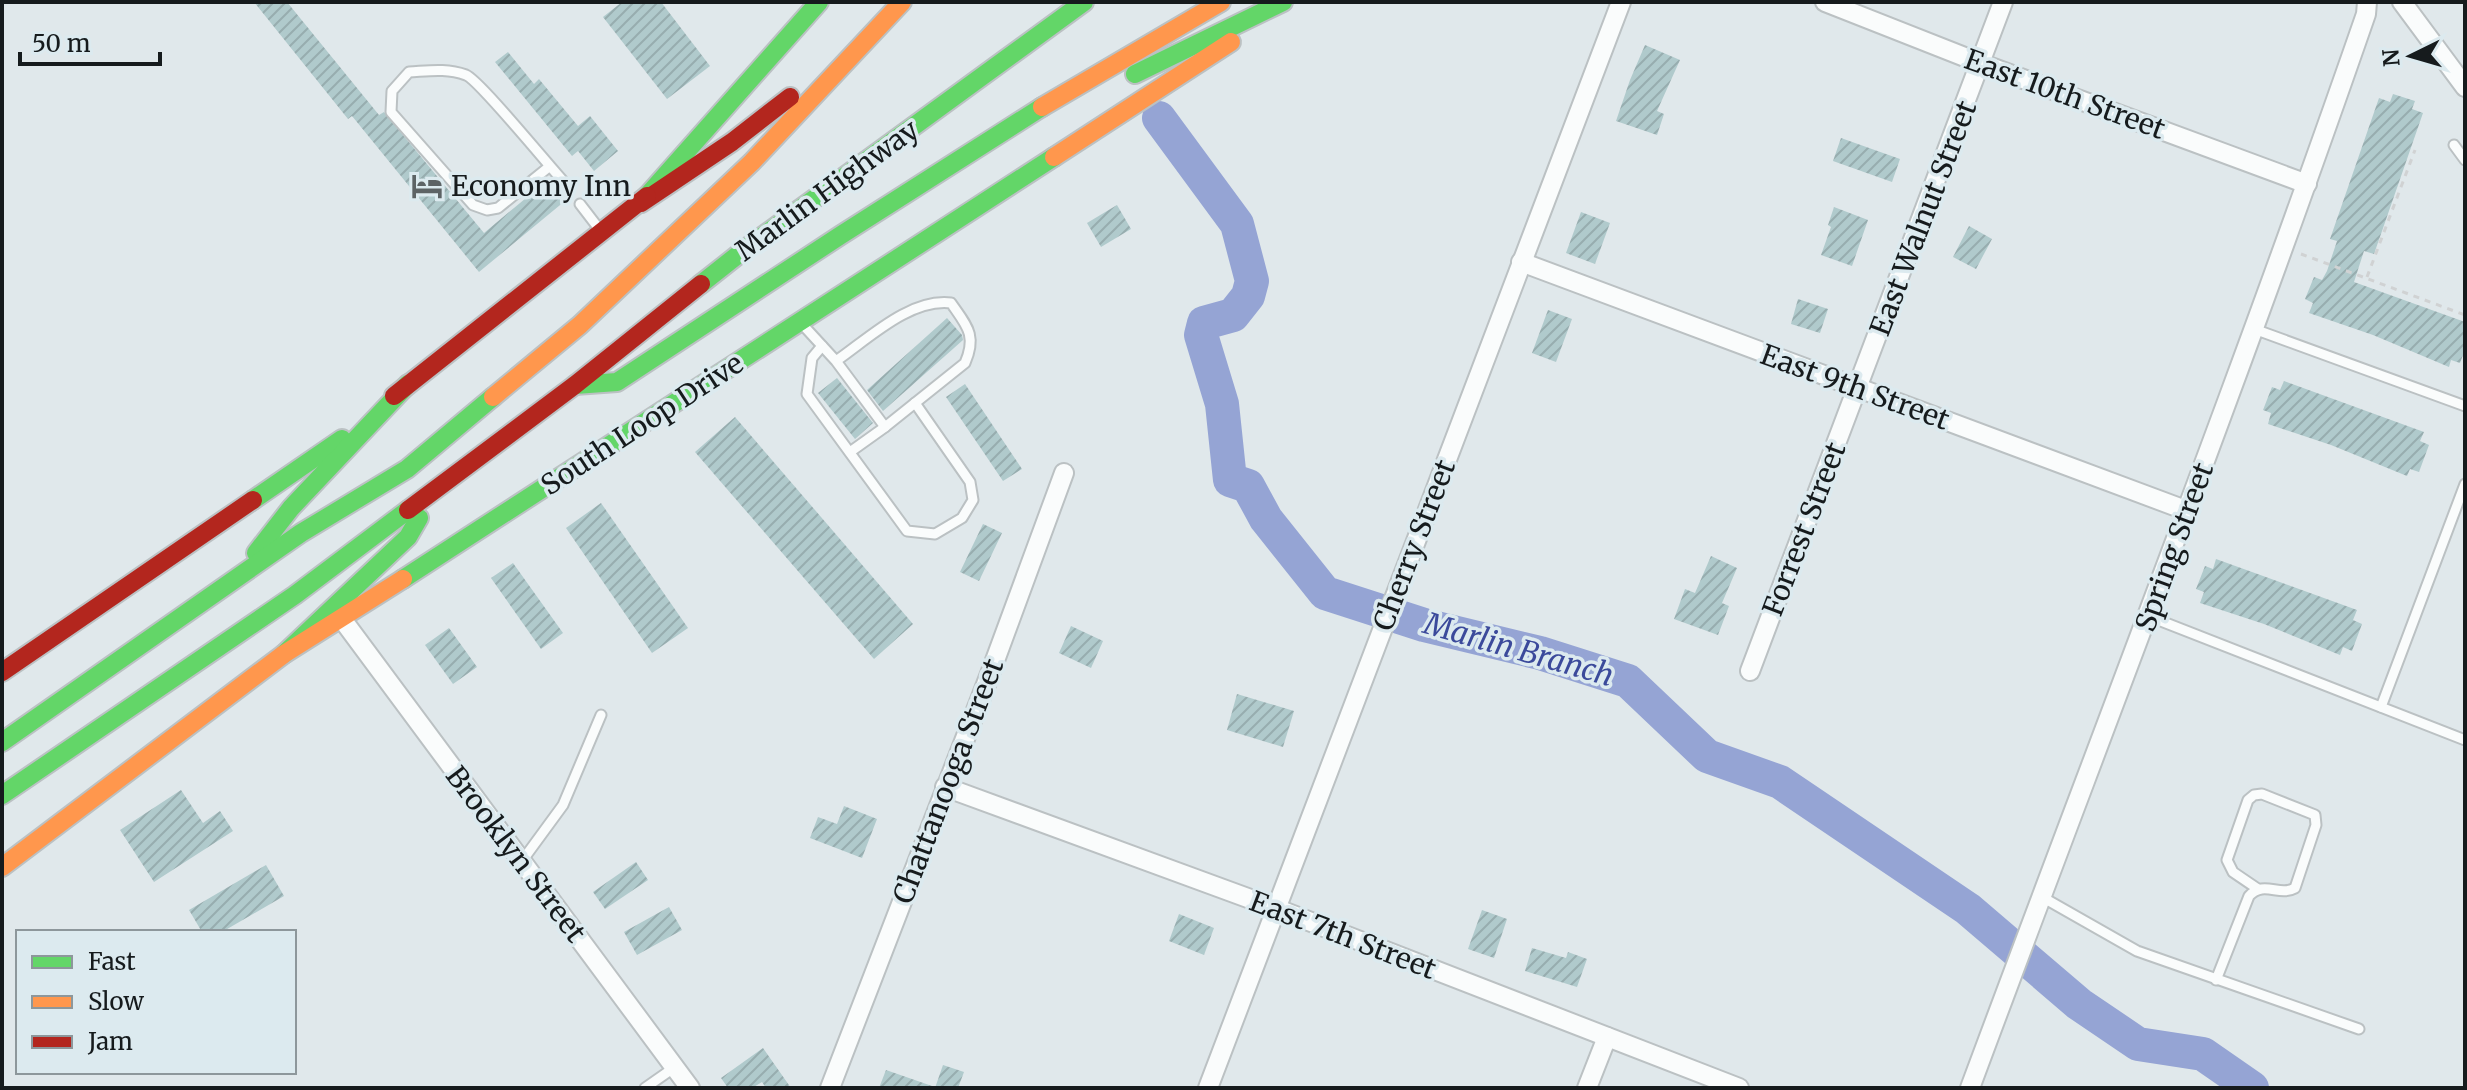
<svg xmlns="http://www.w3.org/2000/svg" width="2467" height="1090" font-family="Merriweather,serif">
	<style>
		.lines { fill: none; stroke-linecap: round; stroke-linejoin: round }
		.river { stroke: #95a4d4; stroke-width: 34 }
		.building { fill: url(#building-hatch) }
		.lane-casing { stroke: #bbc1c3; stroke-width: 13 }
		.street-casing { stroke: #bbc1c3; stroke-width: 22 }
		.fast-casing { stroke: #bbc1c3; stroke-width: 22 }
		.slow-casing { stroke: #bbc1c3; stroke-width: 22 }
		.jam-casing { stroke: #bbc1c3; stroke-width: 22 }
		.path { stroke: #d0d2d3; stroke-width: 3; stroke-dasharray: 6 6; stroke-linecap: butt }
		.lane { stroke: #fafcfc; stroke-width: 9 }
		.street { stroke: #fafcfc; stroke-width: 18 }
		.fast { stroke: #63d668; stroke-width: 18 }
		.slow { stroke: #ff974d; stroke-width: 18 }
		.jam { stroke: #b3261e; stroke-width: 18 }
		.labels { text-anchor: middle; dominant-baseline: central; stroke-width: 7; stroke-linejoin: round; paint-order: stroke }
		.street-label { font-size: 28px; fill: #161b1d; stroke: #dceaef }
		.poi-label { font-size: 28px; fill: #161b1d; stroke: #dceaef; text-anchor: start }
		.water-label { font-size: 30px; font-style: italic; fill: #3b4a9b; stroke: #dceaef }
	</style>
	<defs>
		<pattern id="building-hatch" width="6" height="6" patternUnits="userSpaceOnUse" patternTransform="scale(2)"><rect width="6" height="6" fill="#b0cacc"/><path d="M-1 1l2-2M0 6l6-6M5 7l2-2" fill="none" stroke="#97adaf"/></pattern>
	</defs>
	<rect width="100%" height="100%" fill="#e0e8eb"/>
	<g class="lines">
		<path class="river" d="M 1159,118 L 1237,224 L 1252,281 L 1248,296 L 1233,315 L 1204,323 L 1201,335 L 1222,404 L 1230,480 L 1248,486 L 1266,519 L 1325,593 L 1424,625 L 1540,653 L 1628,681 L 1707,756 L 1780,782 L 1968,909 L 2079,1004 L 2138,1044 L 2203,1054 L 2252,1088"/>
	</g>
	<g class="building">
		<path d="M 254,2 L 287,2 L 379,115 L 384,112 L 484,233 L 550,178 L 571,196 L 479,272 L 352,116 L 348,119 Z"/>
		<path d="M 622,2 L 661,2 L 710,66 L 667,99 L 603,17 Z"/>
		<path d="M 1645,45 L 1680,60 L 1657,111 L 1664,114 L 1657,135 L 1616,121 L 1630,80 Z"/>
		<path d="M 508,52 L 534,84 L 539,79 L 578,126 L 590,116 L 618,151 L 594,171 L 578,151 L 572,156 L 495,62 Z"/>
		<path d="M 2393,94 L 2415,101 L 2412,109 L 2423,113 L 2374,254 L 2364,251 L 2354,282 L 2465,322 L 2465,350 L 2460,363 L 2451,360 L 2449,367 L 2373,335 L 2309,313 L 2313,303 L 2305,299 L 2314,277 L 2322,280 L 2327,271 L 2337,241 L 2330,239 L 2379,98 L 2390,102 Z"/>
		<path d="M 1841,138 L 1900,159 L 1892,182 L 1833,161 Z"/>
		<path d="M 1117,205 L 1131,229 L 1101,247 L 1087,223 Z"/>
		<path d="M 1834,207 L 1868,220 L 1852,266 L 1821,255 L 1831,227 L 1828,225 Z"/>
		<path d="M 1581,212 L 1610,223 L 1595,264 L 1566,253 Z"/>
		<path d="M 1969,226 L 1992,239 L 1976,269 L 1953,257 Z"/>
		<path d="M 1798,299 L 1828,309 L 1820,333 L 1791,324 Z"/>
		<path d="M 1548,310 L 1572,319 L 1556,362 L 1532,353 Z"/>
		<path d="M 947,318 L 962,335 L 963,340 L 883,411 L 867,390 Z"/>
		<path d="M 837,378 L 873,423 L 855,439 L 818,393 Z"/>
		<path d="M 2284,381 L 2424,432 L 2420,441 L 2429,445 L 2419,472 L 2410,469 L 2407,476 L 2331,445 L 2268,424 L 2271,413 L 2263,410 L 2272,387 L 2280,390 Z"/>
		<path d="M 965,384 L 1022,469 L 1003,481 L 946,397 Z"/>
		<path d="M 735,417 L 913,624 L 874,659 L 695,452 Z"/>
		<path d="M 601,503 L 688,628 L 652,653 L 566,528 Z"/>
		<path d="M 983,524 L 1002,533 L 979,581 L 960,572 Z"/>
		<path d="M 1711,556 L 1737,568 L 1722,603 L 1729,606 L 1718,635 L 1674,619 L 1685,589 L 1695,593 Z"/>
		<path d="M 2216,559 L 2357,610 L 2353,620 L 2362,624 L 2352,651 L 2343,647 L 2340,655 L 2264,624 L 2200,603 L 2204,592 L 2196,589 L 2205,566 L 2213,569 Z"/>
		<path d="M 513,563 L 563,633 L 541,649 L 491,578 Z"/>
		<path d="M 1071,626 L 1103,641 L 1091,668 L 1059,653 Z"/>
		<path d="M 449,628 L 477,667 L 453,684 L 425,645 Z"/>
		<path d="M 1237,694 L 1294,711 L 1283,747 L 1227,730 Z"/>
		<path d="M 181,790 L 203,823 L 220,811 L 233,831 L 154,882 L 120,830 Z"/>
		<path d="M 844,806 L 877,819 L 862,858 L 810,838 L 818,817 L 837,824 Z"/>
		<path d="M 636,862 L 648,880 L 605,909 L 593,892 Z"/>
		<path d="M 266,865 L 284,896 L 222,932 L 202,932 L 189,910 Z"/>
		<path d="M 669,907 L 682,930 L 637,955 L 624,932 Z"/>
		<path d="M 1482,910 L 1507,919 L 1494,958 L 1468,949 Z"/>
		<path d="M 1179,914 L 1214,928 L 1204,955 L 1169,941 Z"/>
		<path d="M 1532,948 L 1566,958 L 1568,952 L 1587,959 L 1577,987 L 1525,971 Z"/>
		<path d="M 763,1048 L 791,1088 L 766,1088 L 762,1082 L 752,1088 L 728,1088 L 721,1078 Z"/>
		<path d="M 943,1065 L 964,1072 L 958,1088 L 935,1088 Z"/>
		<path d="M 886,1070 L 932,1086 L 931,1088 L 879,1088 Z"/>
	</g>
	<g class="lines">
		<defs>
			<g id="lane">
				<path d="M 2454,145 L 2465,160"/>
				<path d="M 550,166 L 498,208 L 487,210 L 473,205 L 391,112 L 392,91 L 409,72 C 429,71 446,68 466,75 C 479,80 549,166 564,182"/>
				<path d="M 580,204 L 600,230"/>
				<path d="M 802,324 L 836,361 C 868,339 910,298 951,303 C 967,326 977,335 965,363 L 885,427 L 836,361"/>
				<path d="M 2254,329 L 2465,406"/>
				<path d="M 822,346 L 812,358 L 807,394 L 907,531 L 935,534 L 962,518 L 973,500 L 970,482 L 915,403"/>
				<path d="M 850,452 L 885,427"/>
				<path d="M 2148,616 L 2465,740"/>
				<path d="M 2381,707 L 2465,484"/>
				<path d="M 522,861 L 563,805 L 601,715"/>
				<path d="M 2042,897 L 2137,951 L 2359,1029"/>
				<path d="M 2216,980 L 2249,896 C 2264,880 2279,897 2295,888 L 2316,825 L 2315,815 L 2262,794 L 2254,795 L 2248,800 L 2227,860 L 2233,872 L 2258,889"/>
				<path d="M 645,1088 L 675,1067"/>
			</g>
			<g id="street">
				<path d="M 1825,2 L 1980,63 L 2307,184"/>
				<path d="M 2402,2 L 2465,87"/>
				<path d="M 1521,262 L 2188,511"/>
				<path d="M 342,619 L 690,1088"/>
				<path d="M 1750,671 L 2003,2"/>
				<path d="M 945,787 L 1275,908 L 1739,1088"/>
				<path d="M 830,1088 L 990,674 L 1064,473"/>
				<path d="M 1208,1088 L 1621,2"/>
				<path d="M 1587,1088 L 1607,1037"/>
				<path d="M 1970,1088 C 2103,730 2241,375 2366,14 L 2367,2"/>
			</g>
			<g id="fast">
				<path d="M 1135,74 L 1283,2"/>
				<path d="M 647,196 L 819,2"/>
				<path d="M 701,284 L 744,250 L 1084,2"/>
				<path d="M 575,385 L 617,382 L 841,235 L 1042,107"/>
				<path d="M 253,500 L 342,439"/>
				<path d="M 256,553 L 291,508 L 408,384"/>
				<path d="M 403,579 L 1054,157"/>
				<path d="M 284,654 L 408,537 L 419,518"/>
				<path d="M 2,742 L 301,533 L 407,469 L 493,397"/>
				<path d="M 2,795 L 295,595 L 408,510"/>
			</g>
			<g id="slow">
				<path d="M 1042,107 L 1221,2"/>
				<path d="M 1054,157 L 1231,42"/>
				<path d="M 493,397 L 580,325 L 752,162 L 902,2"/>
				<path d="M 2,867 L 284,654 L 403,579"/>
			</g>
			<g id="jam">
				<path d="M 641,203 L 732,142 L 790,97"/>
				<path d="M 394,396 L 647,196"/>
				<path d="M 408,510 L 575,385 L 701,284"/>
				<path d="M 2,672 L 253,500"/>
			</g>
		</defs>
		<use href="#lane" class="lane-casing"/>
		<use href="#street" class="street-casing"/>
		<use href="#fast" class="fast-casing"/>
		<use href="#slow" class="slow-casing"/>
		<use href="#jam" class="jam-casing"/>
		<g class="path">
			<path d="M 2301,254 L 2465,315"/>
			<path d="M 2367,277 L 2415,150"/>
		</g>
		<use href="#lane" class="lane"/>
		<use href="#street" class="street"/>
		<use href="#fast" class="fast"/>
		<use href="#slow" class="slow"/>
		<use href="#jam" class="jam"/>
	</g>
	<defs>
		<symbol id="hotel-bare" viewBox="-9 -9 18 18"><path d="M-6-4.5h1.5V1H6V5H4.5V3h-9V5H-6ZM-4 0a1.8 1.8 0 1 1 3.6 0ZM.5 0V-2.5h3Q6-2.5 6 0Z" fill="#5d6365" stroke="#dceaef" stroke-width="2.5" paint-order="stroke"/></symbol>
	</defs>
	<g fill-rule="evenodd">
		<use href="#hotel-bare" x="405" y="164" width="44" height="44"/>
	</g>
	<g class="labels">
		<g class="street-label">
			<text transform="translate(2065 94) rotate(20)">East 10th Street</text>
			<text transform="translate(827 190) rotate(-36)">Marlin Highway</text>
			<text transform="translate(1923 218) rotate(-69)">East Walnut Street</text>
			<text transform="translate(1855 387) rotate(20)">East 9th Street</text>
			<text transform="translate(642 424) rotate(-33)">South Loop Drive</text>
			<text transform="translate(1804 529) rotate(-69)">Forrest Street</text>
			<text transform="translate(1414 545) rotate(-69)">Cherry Street</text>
			<text transform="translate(2174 547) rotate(-70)">Spring Street</text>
			<text transform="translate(948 781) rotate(-69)">Chattanooga Street</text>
			<text transform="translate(516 854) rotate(53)">Brooklyn Street</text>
			<text transform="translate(1343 935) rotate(21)">East 7th Street</text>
		</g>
		<g class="poi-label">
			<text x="451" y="186">Economy Inn</text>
		</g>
		<g class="water-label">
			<text transform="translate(1519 649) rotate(16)">Marlin Branch</text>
		</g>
	</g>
	<rect width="2467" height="1090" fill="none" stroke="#161b1d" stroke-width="8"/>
	<rect x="16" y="930" width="280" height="144" fill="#dceaef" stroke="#8d979b" stroke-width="2"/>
	<rect x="32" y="956" width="40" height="12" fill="#63d668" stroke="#8d979b" stroke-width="2"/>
	<text x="88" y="970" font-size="24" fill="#161b1d">Fast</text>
	<rect x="32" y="996" width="40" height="12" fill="#ff974d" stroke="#8d979b" stroke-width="2"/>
	<text x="88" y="1010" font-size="24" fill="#161b1d">Slow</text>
	<rect x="32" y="1036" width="40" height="12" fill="#b3261e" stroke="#8d979b" stroke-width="2"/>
	<text x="88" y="1050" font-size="24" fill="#161b1d">Jam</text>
	<g transform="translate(2411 56) rotate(265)" stroke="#dceaef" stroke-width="6" paint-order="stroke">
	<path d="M0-6L14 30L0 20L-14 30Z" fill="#161b1d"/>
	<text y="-12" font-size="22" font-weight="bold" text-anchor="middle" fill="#161b1d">N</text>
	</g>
	<path d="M20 52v12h140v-12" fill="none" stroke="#161b1d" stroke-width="4"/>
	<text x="32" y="52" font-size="24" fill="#161b1d" stroke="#dceaef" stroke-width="6" paint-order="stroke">50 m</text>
</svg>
